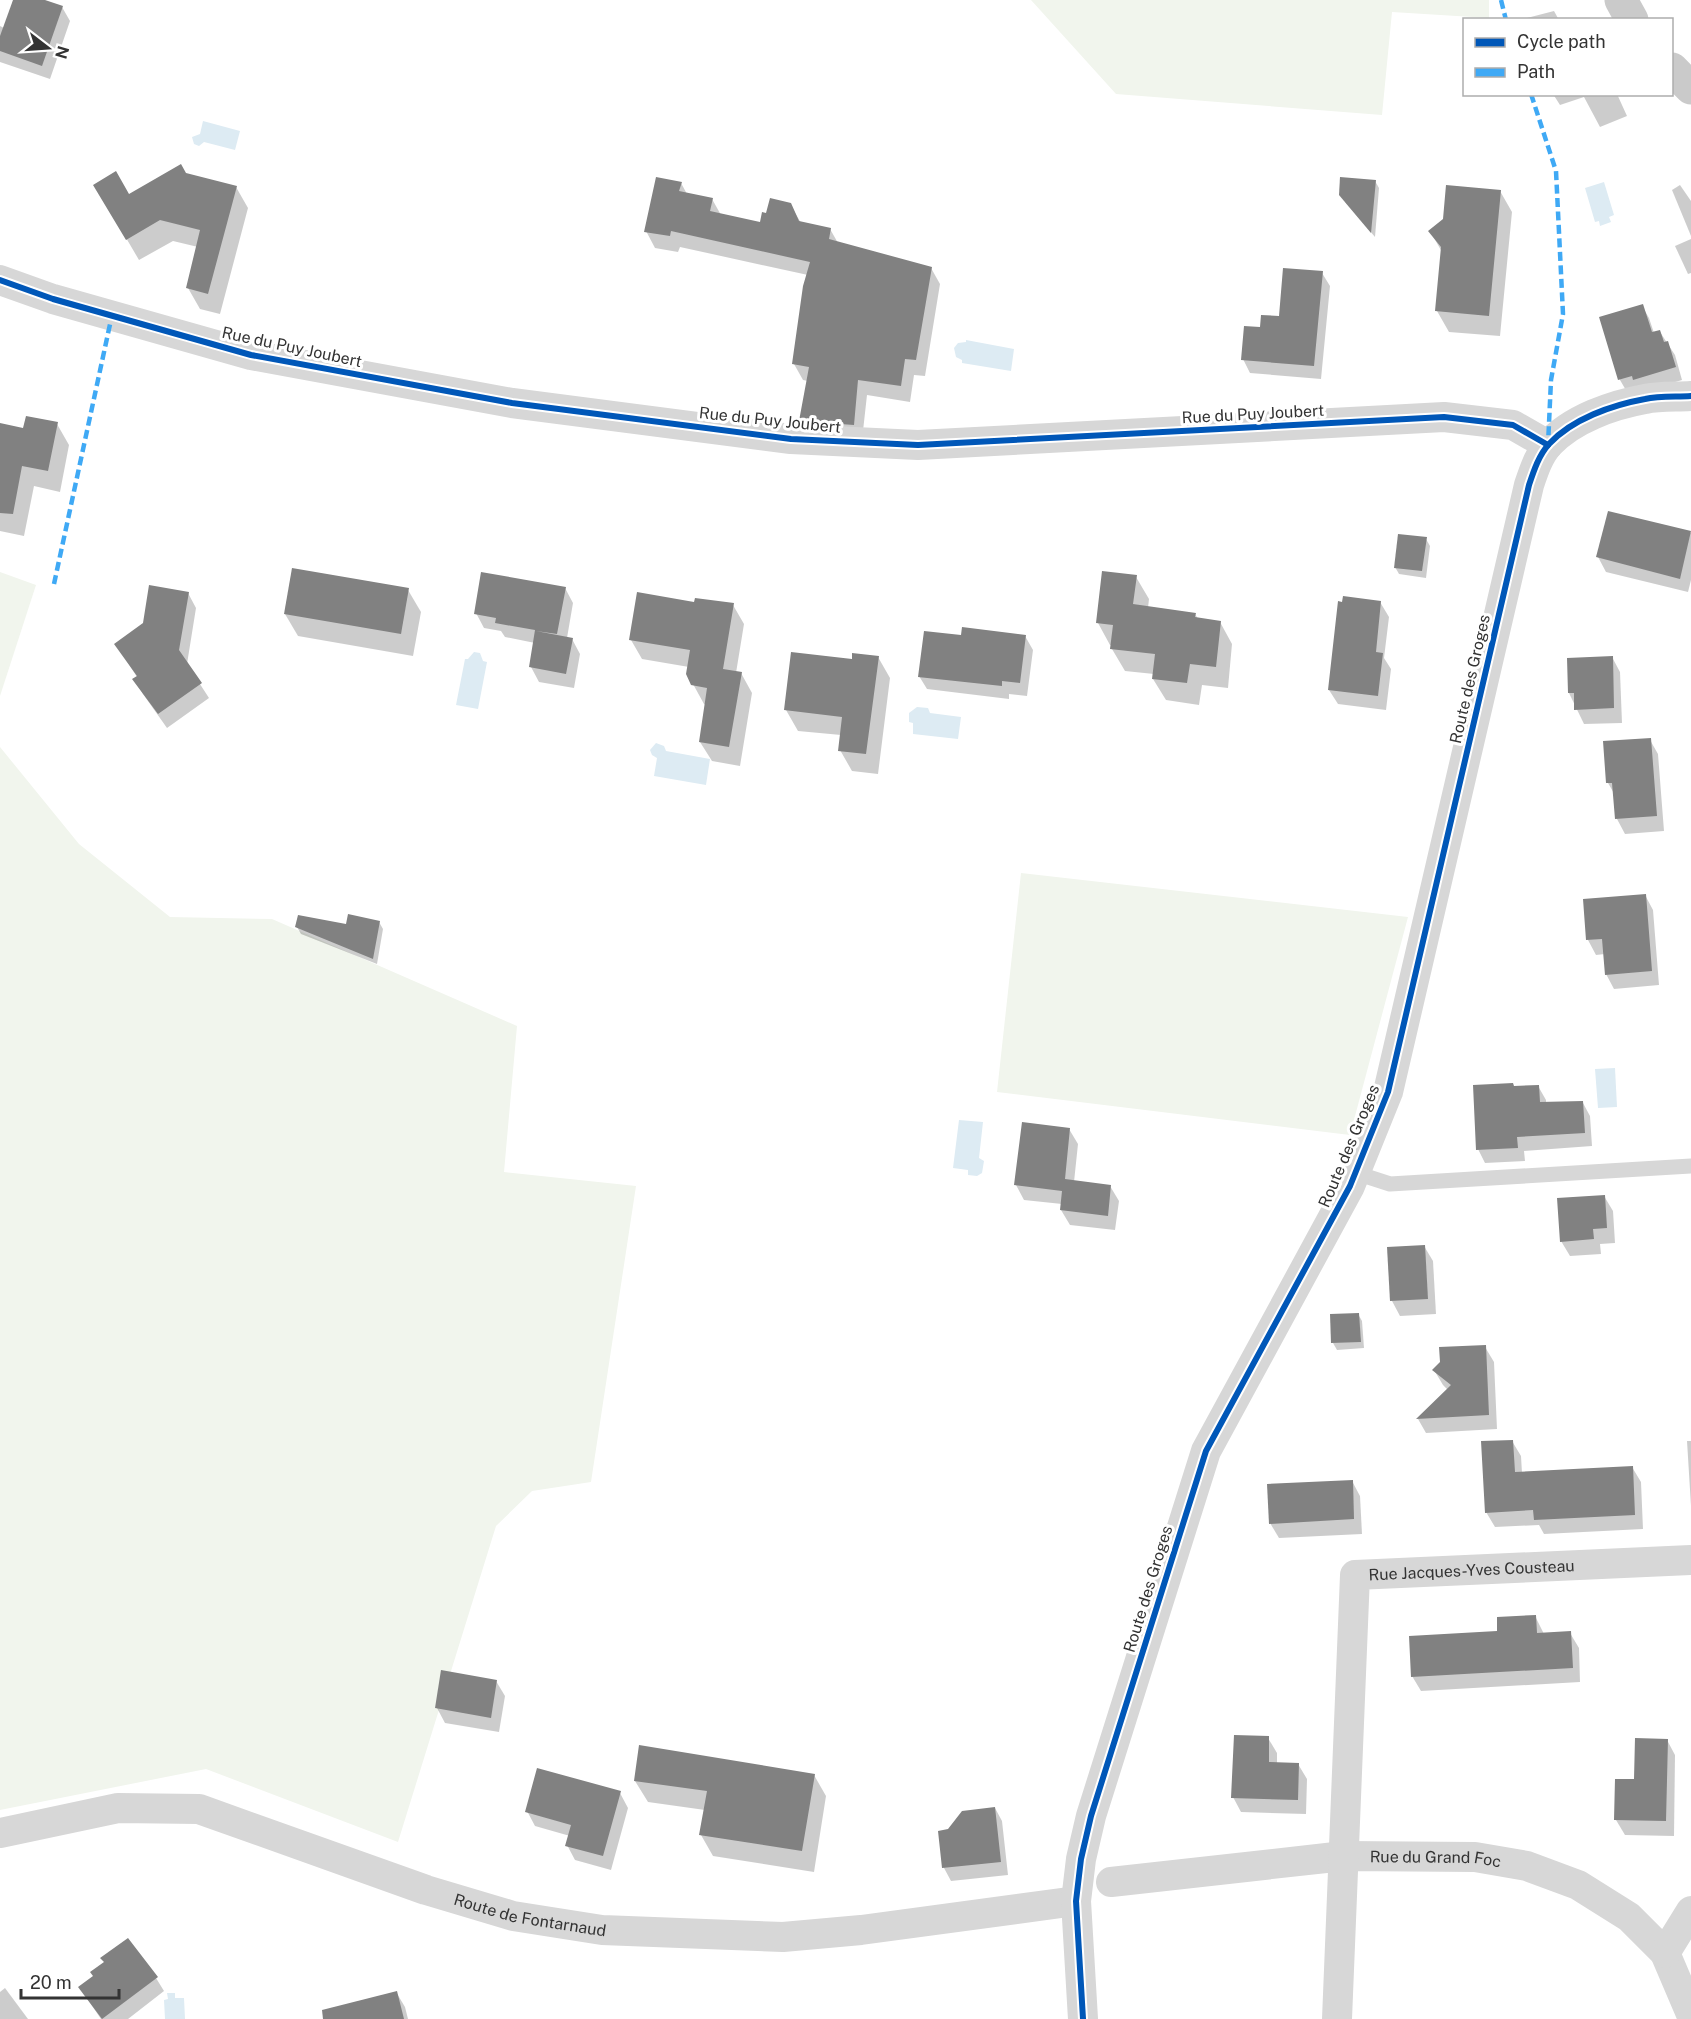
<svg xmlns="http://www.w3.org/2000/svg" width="1691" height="2019" font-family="'Public Sans',sans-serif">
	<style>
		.green { fill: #f1f5ed }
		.water { fill: #ddebf3 }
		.shadow { fill: #0003 }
		.building { fill: #818181 }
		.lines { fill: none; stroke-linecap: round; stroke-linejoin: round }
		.service { stroke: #d7d7d7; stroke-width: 15 }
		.minor { stroke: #d7d7d7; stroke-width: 30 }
		.primary { stroke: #cacaca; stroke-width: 33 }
		.quiet { stroke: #3fa9f5; stroke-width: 4.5; stroke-dasharray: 9 4.5; stroke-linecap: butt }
		.cycleway-casing { stroke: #fff; stroke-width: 10 }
		.cycleway { stroke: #0057b8; stroke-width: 6 }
		.labels { text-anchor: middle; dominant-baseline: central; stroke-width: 6; stroke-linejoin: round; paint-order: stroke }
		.street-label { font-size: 16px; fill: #333; stroke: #fff }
	</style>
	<rect width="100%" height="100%" fill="#fff"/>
	<g class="green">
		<path d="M 1031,0 L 1489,0 L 1489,18 L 1392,12 L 1382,115 L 1116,94 Z"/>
		<path d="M 0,572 L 36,585 L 0,696 Z"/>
		<path d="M 0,747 L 79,844 L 170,917 L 272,919 L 517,1026 L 504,1172 L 636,1186 L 591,1482 L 532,1491 L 496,1526 L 398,1842 L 206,1769 L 0,1810 Z"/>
		<path d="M 1021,873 L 1408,917 L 1350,1135 L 997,1092 Z"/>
	</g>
	<g class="water">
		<path d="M 203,121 L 240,131 L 235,150 L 204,142 L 199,146 L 194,144 L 192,137 L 200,134 Z"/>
		<path d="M 1604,182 L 1614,215 L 1609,217 L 1611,222 L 1600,226 L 1599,221 L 1595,222 L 1585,188 Z"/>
		<path d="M 966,340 L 1014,349 L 1011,371 L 962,363 L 962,360 L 956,357 L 954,348 L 958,343 L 966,342 Z"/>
		<path d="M 474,652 L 480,653 L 483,661 L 487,662 L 478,709 L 456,705 L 465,659 L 468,659 Z"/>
		<path d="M 917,707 L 928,708 L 930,713 L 961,717 L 958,739 L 913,734 L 913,723 L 909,722 L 909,713 Z"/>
		<path d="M 656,743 L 664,746 L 666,751 L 710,759 L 706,785 L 654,776 L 657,758 L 652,755 L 650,750 Z"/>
		<path d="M 1615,1068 L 1617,1107 L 1598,1108 L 1595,1069 Z"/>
		<path d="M 959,1120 L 983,1122 L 979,1158 L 984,1161 L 982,1173 L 977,1176 L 968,1175 L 968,1170 L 953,1168 Z"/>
		<path d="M 167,1993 L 175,1993 L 175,1998 L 184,1998 L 185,2019 L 165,2019 L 164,2000 L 168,1999 Z"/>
	</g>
	<g class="shadow">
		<path d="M 14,0 L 41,0 L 62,7 L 70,21 L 50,79 L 0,62 L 0,26 L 4,28 Z"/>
		<path d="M 1554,11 L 1559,20 L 1523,19 Z"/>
		<path d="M 1553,94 L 1617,94 L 1627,116 L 1600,127 L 1584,97 L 1560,105 Z"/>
		<path d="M 1375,181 L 1379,188 L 1375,237 L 1345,202 Z"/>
		<path d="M 681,183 L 687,194 L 712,199 L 721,215 L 761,224 L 790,204 L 801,223 L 830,229 L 838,243 L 931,268 L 940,284 L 925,376 L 914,375 L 910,402 L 867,395 L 862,440 L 810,436 L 801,420 L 808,381 L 803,380 L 794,364 L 808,275 L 680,247 L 678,252 L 655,248 L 646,231 Z"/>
		<path d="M 95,185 L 129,196 L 236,187 L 248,208 L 220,314 L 200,309 L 188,288 L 198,247 L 173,241 L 139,260 Z"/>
		<path d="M 1680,185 L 1691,201 L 1691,236 L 1672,190 Z"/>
		<path d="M 1500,191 L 1512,212 L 1500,336 L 1449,332 L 1437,311 L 1442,252 L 1430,231 Z"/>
		<path d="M 1691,239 L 1691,273 L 1688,274 L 1675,246 Z"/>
		<path d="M 1322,273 L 1330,286 L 1321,379 L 1250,373 L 1243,359 L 1261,329 L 1280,318 Z"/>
		<path d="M 1642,306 L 1649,318 L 1654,333 L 1660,332 L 1675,355 L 1682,380 L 1642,392 L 1627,392 L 1620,380 L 1601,318 Z"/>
		<path d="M 57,424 L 69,445 L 60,492 L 34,486 L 24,536 L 0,531 L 0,425 L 25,430 Z"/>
		<path d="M 1609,513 L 1691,533 L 1691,580 L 1688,592 L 1606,572 L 1598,557 Z"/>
		<path d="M 1426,539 L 1430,546 L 1426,578 L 1399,574 L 1395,567 Z"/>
		<path d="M 1136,577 L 1149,599 L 1148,608 L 1195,614 L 1198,619 L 1220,622 L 1232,644 L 1228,688 L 1202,685 L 1199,705 L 1166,700 L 1153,679 L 1154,674 L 1125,671 L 1112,649 L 1113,645 L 1110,645 L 1098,623 Z"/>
		<path d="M 565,588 L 573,603 L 567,638 L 572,639 L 580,654 L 574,688 L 539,682 L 531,667 L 535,643 L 505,637 L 501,631 L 484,628 L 476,613 Z"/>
		<path d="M 408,590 L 421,612 L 413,656 L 298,636 L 285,614 Z"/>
		<path d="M 188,593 L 196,608 L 187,664 L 209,698 L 167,728 L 143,694 L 134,679 L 137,677 L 116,644 Z"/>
		<path d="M 1380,602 L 1389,617 L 1384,658 L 1391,669 L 1386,710 L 1338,704 L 1329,690 Z"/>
		<path d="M 696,603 L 733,605 L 744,624 L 736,673 L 741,673 L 752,693 L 740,766 L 712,761 L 700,742 L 706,705 L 704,704 L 693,684 L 689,667 L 642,659 L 631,640 Z"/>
		<path d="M 1025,636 L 1033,650 L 1027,696 L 1009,694 L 1009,699 L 927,689 L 919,676 L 962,637 Z"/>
		<path d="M 878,657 L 890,678 L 878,774 L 852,771 L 840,750 L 841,735 L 798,731 L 786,710 L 853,661 Z"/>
		<path d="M 1612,657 L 1620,672 L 1622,723 L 1584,724 L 1569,693 Z"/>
		<path d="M 1650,740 L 1658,754 L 1664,831 L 1625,834 L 1617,819 L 1615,795 L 1608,783 Z"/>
		<path d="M 1645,895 L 1653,910 L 1659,985 L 1614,989 L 1606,974 L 1605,954 L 1596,955 L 1588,940 L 1585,900 Z"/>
		<path d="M 379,922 L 383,929 L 377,964 L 301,934 L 297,927 L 347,926 Z"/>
		<path d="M 1538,1086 L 1546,1100 L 1546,1104 L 1583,1103 L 1590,1116 L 1592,1146 L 1524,1151 L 1525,1161 L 1485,1163 L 1478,1149 L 1514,1088 Z"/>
		<path d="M 1069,1129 L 1078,1144 L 1074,1182 L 1110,1186 L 1119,1201 L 1115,1230 L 1070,1225 L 1061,1210 L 1062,1204 L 1024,1200 L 1016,1185 Z"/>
		<path d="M 1604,1196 L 1613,1211 L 1615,1243 L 1600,1244 L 1601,1254 L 1570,1256 L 1561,1241 Z"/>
		<path d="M 1424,1246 L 1433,1261 L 1436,1314 L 1400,1316 L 1392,1301 L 1389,1248 Z"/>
		<path d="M 1358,1314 L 1362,1321 L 1364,1348 L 1337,1350 L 1333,1343 Z"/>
		<path d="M 1485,1347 L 1494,1362 L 1497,1429 L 1426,1433 L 1418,1419 L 1448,1390 L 1443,1385 L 1434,1370 Z"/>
		<path d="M 1512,1441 L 1521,1456 L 1522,1473 L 1632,1467 L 1641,1482 L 1643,1529 L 1544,1534 L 1539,1525 L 1495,1527 L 1486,1512 Z"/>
		<path d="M 1687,1441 L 1691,1441 L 1691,1507 L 1691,1506 Z"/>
		<path d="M 1352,1481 L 1360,1496 L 1362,1534 L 1279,1538 L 1270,1523 Z"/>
		<path d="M 1535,1616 L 1544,1634 L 1570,1633 L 1579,1648 L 1580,1682 L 1421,1691 L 1412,1676 L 1499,1632 Z"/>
		<path d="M 496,1681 L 505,1696 L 499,1732 L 445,1723 L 437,1708 Z"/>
		<path d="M 1268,1738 L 1277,1753 L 1277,1763 L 1298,1764 L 1307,1779 L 1306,1814 L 1241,1812 L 1233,1797 Z"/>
		<path d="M 1667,1740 L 1675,1755 L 1674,1836 L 1625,1835 L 1616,1820 Z"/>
		<path d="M 814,1775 L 826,1796 L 814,1872 L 713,1856 L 701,1835 L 705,1810 L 648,1802 L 635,1781 Z"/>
		<path d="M 620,1793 L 628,1808 L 611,1870 L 575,1860 L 567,1845 L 570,1836 L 535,1826 L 527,1811 Z"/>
		<path d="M 995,1808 L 1002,1821 L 1008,1875 L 951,1881 L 944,1868 L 940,1832 L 949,1831 Z"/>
		<path d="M 105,1963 L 156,1978 L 164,1991 L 128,2019 L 101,2019 L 80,1988 L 94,1977 Z"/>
		<path d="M 5,1988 L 28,2019 L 0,2019 L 0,1992 Z"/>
		<path d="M 396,1992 L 405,2007 L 408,2019 L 363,2019 Z"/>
	</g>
	<g class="building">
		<path d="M 13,0 L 45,0 L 63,6 L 42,66 L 0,51 L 0,36 Z"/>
		<path d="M 181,164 L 186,173 L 237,186 L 208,294 L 186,288 L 200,230 L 160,220 L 126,240 L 93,185 L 116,171 L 129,194 Z"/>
		<path d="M 656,177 L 682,182 L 679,191 L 713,198 L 710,211 L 760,222 L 762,212 L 766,213 L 770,198 L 791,203 L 799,221 L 831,228 L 829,239 L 932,267 L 916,360 L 905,359 L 901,386 L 858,380 L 854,425 L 799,421 L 809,367 L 792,364 L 803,286 L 810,262 L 671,231 L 670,236 L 644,232 Z"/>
		<path d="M 1340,177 L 1376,180 L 1371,233 L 1339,195 Z"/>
		<path d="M 1446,185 L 1501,190 L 1489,316 L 1435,311 L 1441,247 L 1428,231 L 1443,219 Z"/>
		<path d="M 1283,268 L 1323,271 L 1314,366 L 1241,360 L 1244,326 L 1260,327 L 1261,315 L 1279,316 Z"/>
		<path d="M 1643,304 L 1652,332 L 1660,330 L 1664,342 L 1668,341 L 1676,367 L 1633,380 L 1632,376 L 1618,380 L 1599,317 Z"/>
		<path d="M 26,416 L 58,422 L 48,471 L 22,466 L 13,514 L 0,513 L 0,423 L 23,428 Z"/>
		<path d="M 1608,511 L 1691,531 L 1680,579 L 1596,557 Z"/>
		<path d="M 1398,534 L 1427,537 L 1422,571 L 1394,568 Z"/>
		<path d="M 292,568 L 409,588 L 401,634 L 284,614 Z"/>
		<path d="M 1102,571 L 1137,575 L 1133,604 L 1196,613 L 1195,617 L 1221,621 L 1216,667 L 1190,664 L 1187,683 L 1152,679 L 1155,654 L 1110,649 L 1113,625 L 1096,623 Z"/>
		<path d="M 481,572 L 566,587 L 557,634 L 536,631 L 573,638 L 566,674 L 529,667 L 535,630 L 495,623 L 496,618 L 474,614 Z"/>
		<path d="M 149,585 L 189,592 L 179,650 L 202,683 L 158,714 L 132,679 L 137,676 L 114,644 L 143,623 Z"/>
		<path d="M 637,592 L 694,602 L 695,598 L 734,603 L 723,669 L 742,672 L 729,747 L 699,742 L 707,688 L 691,685 L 686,674 L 690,650 L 629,640 Z"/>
		<path d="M 1343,596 L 1381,601 L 1376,652 L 1383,653 L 1378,696 L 1328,690 L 1338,601 L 1342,602 Z"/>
		<path d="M 962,627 L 1026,635 L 1020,683 L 1002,681 L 1002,686 L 918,677 L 924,631 L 961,635 Z"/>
		<path d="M 791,652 L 852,659 L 852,653 L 879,656 L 866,754 L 838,751 L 842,717 L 784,710 Z"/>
		<path d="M 1613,656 L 1614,708 L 1574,710 L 1574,693 L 1568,693 L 1567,658 Z"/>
		<path d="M 1651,738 L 1657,816 L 1615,819 L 1612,783 L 1606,783 L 1603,741 Z"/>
		<path d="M 1646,894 L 1652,971 L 1605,975 L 1602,939 L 1586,940 L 1583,899 Z"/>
		<path d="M 348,914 L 380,921 L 373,959 L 295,927 L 298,915 L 346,924 Z"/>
		<path d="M 1513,1083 L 1514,1086 L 1539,1085 L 1540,1102 L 1583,1101 L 1585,1133 L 1517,1137 L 1518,1148 L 1476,1150 L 1473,1085 Z"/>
		<path d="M 1022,1122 L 1070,1128 L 1065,1179 L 1111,1185 L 1108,1216 L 1060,1210 L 1062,1191 L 1014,1185 Z"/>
		<path d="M 1605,1195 L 1607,1228 L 1593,1229 L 1594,1239 L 1560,1242 L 1557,1198 Z"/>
		<path d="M 1425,1245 L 1428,1299 L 1390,1301 L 1387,1247 Z"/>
		<path d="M 1359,1313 L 1361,1342 L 1331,1343 L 1330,1314 Z"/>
		<path d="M 1486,1345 L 1489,1415 L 1416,1419 L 1451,1385 L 1432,1370 L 1440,1362 L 1439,1347 Z"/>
		<path d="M 1513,1440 L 1515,1472 L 1633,1466 L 1635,1515 L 1534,1520 L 1533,1510 L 1485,1513 L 1481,1441 Z"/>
		<path d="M 1353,1480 L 1354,1519 L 1269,1524 L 1267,1484 Z"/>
		<path d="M 1536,1615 L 1537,1633 L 1571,1631 L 1573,1668 L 1411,1677 L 1409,1636 L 1497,1631 L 1497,1617 Z"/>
		<path d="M 441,1670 L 497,1680 L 491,1718 L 435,1708 Z"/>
		<path d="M 1234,1735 L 1269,1736 L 1269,1762 L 1299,1763 L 1298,1800 L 1231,1798 Z"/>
		<path d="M 1635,1738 L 1668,1739 L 1666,1821 L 1614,1820 L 1615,1779 L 1634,1779 Z"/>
		<path d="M 639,1745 L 815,1774 L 802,1851 L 699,1835 L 707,1791 L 634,1781 Z"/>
		<path d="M 537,1768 L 621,1791 L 603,1856 L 565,1846 L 571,1825 L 525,1812 Z"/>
		<path d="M 995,1807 L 1001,1862 L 942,1868 L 938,1831 L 948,1829 L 962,1811 Z"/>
		<path d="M 128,1938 L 158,1977 L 102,2019 L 78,1987 L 93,1976 L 90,1972 L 104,1962 L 100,1958 Z"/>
		<path d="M 397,1991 L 404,2019 L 323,2019 L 322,2010 Z"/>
	</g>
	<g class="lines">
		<path class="service" d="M 1356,1173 L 1390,1184 L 1691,1166"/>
		<g class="minor">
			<path d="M 0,280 L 53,299 L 251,355 L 512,403 L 791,439 L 918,445 L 1444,417 L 1513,425 L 1548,445"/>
			<path id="s1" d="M 0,1833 L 118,1808 L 199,1809 L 426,1890 L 513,1916 L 602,1930 L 783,1937 L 861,1930 L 1076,1901"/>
			<path id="s2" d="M 1111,1882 L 1344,1856 L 1475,1857 L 1527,1866 L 1578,1885 L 1629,1917 L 1665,1953 L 1691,2014"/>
			<path d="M 1665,1953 L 1691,1911"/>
			<path d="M 1083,2019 L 1076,1901 L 1081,1859 L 1091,1816 L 1206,1451 L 1350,1186 L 1388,1092 L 1529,485 C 1534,470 1539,455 1549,444 C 1572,419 1612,405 1645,399 C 1659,396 1676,397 1691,396"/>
			<path id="s3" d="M 1337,2019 L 1355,1575 L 1691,1560"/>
		</g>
		<g class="primary">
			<path d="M 1621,0 L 1632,20"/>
			<path d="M 1672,69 L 1691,88"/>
		</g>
		<g class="quiet">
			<path d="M 1501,0 L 1506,20"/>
			<path d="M 1531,94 L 1556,171 L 1563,314 L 1551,380 L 1548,445"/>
			<path d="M 54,584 L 112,315"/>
		</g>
		<defs>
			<g id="cycleway">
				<path d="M 0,280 L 53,299 L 251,355 L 512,403 L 791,439 L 918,445 L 1444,417 L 1513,425 L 1548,445"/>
				<path d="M 1083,2019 L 1076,1901 L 1081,1859 L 1091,1816 L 1206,1451 L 1350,1186 L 1388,1092 L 1529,485 C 1534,470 1539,455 1549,444 C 1572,419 1612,405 1645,399 C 1659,396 1676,397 1691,396"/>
			</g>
		</defs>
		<use href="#cycleway" class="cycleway-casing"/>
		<use href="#cycleway" class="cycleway"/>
	</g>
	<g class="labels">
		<g class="street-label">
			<text transform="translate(292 347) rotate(12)">Rue du Puy Joubert</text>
			<text transform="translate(1253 414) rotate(-3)">Rue du Puy Joubert</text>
			<text transform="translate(770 420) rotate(6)">Rue du Puy Joubert</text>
			<text transform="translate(1470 679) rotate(-77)">Route des Groges</text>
			<text transform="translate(1349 1146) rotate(-67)">Route des Groges</text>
			<text stroke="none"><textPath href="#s3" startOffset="561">Rue Jacques-Yves Cousteau</textPath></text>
			<text transform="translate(1148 1589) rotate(-73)">Route des Groges</text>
			<text stroke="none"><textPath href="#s2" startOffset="326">Rue du Grand Foc</textPath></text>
			<text stroke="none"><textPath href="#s1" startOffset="550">Route de Fontarnaud</textPath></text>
		</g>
	</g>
	<rect x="1463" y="18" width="210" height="78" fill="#ffffff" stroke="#adadad" stroke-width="1.5"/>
	<rect x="1475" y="38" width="30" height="9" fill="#0057b8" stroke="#adadad" stroke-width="1.5"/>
	<text x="1517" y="48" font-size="18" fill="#333333">Cycle path</text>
	<rect x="1475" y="68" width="30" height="9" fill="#3fa9f5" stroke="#adadad" stroke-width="1.5"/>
	<text x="1517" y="78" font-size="18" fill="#333333">Path</text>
	<g transform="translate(48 48) rotate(107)" stroke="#ffffff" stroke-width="4.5" paint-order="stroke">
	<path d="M0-4.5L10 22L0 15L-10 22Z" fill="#333333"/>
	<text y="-9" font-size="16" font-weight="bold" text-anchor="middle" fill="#333333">N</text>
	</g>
	<path d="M21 1989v9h98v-9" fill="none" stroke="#333333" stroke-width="3"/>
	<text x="30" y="1989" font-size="18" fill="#333333" stroke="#ffffff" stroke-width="4.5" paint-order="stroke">20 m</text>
</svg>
